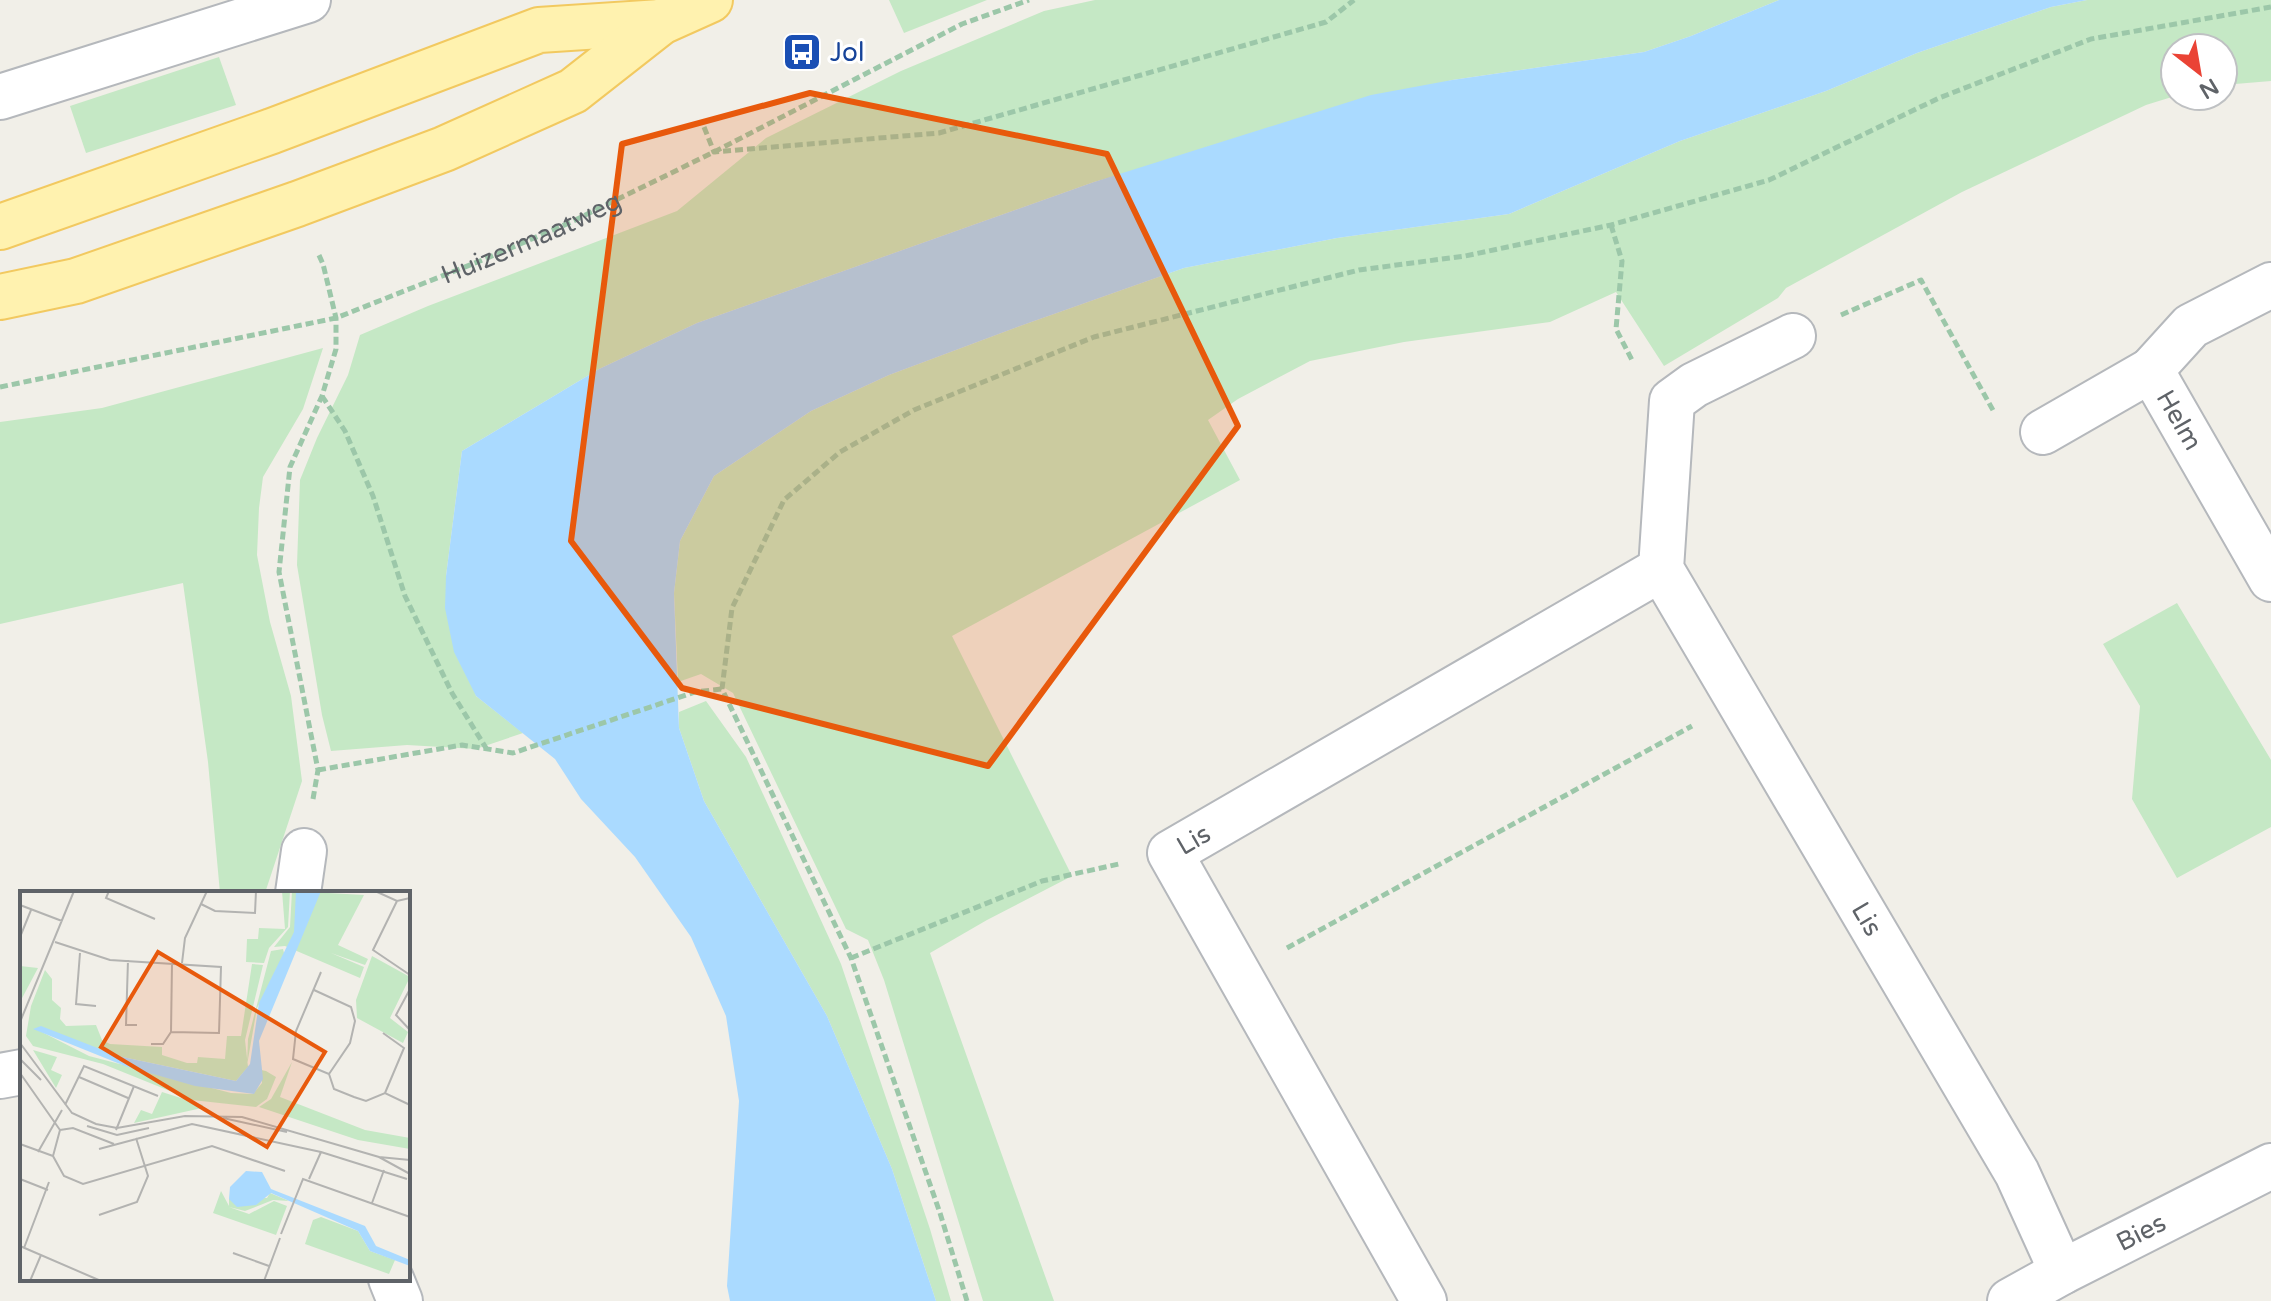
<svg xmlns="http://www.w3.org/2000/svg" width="2271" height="1301" font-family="'Varela Round',sans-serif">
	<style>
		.green { fill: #c5e8c5 }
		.water { fill: #aadaff }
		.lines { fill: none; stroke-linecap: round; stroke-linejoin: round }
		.minor-casing { stroke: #b5b8bc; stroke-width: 48 }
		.major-casing { stroke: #f2c960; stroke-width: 48 }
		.path { stroke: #9cc7a9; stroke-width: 5; stroke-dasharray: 8 4; stroke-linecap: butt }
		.minor { stroke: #fff; stroke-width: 44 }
		.major { stroke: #fff2af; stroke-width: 44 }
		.marked { fill: #e8590c; fill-opacity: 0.2; stroke: #e8590c; stroke-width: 6; stroke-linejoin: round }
		.labels { text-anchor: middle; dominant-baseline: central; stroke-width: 6; stroke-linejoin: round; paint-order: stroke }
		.transit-label { font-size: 26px; fill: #164399; stroke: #fff; text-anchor: start }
		.street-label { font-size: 26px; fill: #5f6368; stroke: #fff }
		.inset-road { fill: none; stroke: #b3b3b1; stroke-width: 2 }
		.view { fill: #e8590c; fill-opacity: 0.15; stroke: #e8590c; stroke-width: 4 }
		.inset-edge { fill: none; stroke: #5f6368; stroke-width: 4 }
	</style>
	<rect width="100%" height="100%" fill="#f1efe8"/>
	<g class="green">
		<path d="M 889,0 L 987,0 L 904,33 Z"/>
		<path d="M 1095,0 L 1779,0 L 1691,36 L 1644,52 L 1452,80 L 1094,182 L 697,323 L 599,369 L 462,451 L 446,576 L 476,696 L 523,733 L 476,749 L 407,745 L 331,751 L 322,715 L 297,565 L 300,480 L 317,438 L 348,375 L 360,335 L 428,306 L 677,211 L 766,138 L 901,71 L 1044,11 Z"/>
		<path d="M 2087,0 L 2271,0 L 2271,81 L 2223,85 L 2223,48 L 2175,48 L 2175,96 L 2146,105 L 1962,192 L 1786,288 L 1778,298 L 1664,366 L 1616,292 L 1550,322 L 1404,342 L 1310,361 L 1238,399 L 1208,420 L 1240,480 L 952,636 L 1072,876 L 987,920 L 930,953 L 1054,1301 L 983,1301 L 884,980 L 868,940 L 846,929 L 733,693 L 701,674 L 678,682 L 674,593 L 680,541 L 714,476 L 811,411 L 889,375 L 1020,326 L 1184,268 L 1337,238 L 1509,214 L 1680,141 L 1826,91 L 1917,53 L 2051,7 Z"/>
		<path d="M 219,57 L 236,105 L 86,153 L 70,106 Z"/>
		<path d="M 323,348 L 303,409 L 263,477 L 259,508 L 257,555 L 270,622 L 291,696 L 302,781 L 265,893 L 220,893 L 208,762 L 183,583 L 0,624 L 0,422 L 102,408 Z"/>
		<path d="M 2177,603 L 2271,760 L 2271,827 L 2177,878 L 2132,799 L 2140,706 L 2103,644 Z"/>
		<path d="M 706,701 L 746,757 L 841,964 L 930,1229 L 951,1301 L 936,1301 L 892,1169 L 827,1016 L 704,801 L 679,728 L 679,712 Z"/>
	</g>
	<path class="water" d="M 1779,0 L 2087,0 L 2051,7 L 1917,53 L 1826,91 L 1680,141 L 1509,214 L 1337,238 L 1184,268 L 1020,326 L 889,375 L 811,411 L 714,476 L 680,541 L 674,593 L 679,728 L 704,801 L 827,1016 L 892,1169 L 936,1301 L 730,1301 L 727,1286 L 739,1101 L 726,1016 L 691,937 L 635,857 L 581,799 L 555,759 L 476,696 L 454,652 L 445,608 L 446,576 L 462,451 L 599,369 L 697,323 L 1094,182 L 1371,95 L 1452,80 L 1644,52 L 1691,36 Z"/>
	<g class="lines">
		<defs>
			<g id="minor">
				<path d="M 0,97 L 308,0"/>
				<path id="s2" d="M 1793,336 L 1694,385 L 1672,401 L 1661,569 L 2017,1173 L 2062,1272"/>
				<path d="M 2151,370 L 2191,326 L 2271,285"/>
				<path id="s3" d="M 2043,432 L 2151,370 L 2271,579"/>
				<path d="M 298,893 L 304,851"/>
				<path d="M 0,1076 L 22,1072"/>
				<path d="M 391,1279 L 400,1301"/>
				<path id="s4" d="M 1424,1301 L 1170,853 L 1661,569"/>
				<path id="s5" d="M 2010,1301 L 2062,1272 L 2271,1166"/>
			</g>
			<g id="major">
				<path d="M 0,227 L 272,131 L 539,30 L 661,22"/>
				<path d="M 0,297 L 76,281 L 297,204 L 444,149 L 573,91 L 661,22 L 710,0"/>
			</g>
		</defs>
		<use href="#minor" class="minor-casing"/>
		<use href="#major" class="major-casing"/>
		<g class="path">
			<path d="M 704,127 L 714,152 L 939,133 L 1326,22 L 1354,0"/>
			<path d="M 1611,225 L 1622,261 L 1616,329 L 1633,362"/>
			<path d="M 1841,315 L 1921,280 L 1994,412"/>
			<path id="s1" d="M 0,387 L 336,318 L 485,259 L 569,223 L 714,152 L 962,24 L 1029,0"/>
			<path d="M 322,396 L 345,431 L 373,496 L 405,596 L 452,693 L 486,748"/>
			<path d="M 318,770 L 462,745 L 513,753 L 695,692 L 722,689"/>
			<path d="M 313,799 L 318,770 L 279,572 L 290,467 L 322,396 L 336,349 L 336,318 L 323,264 L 318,253"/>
			<path d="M 1287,948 L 1692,726"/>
			<path d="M 851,958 L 1042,881 L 1119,864"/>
			<path d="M 967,1301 L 940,1213 L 851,958 L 722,689 L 732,608 L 784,500 L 840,452 L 914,410 L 1094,337 L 1359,270 L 1465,256 L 1611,225 L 1769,180 L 1939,98 L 2091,39 L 2271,7"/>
		</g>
		<use href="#minor" class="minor"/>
		<use href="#major" class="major"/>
	</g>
	<path class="marked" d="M 810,93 L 1107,154 L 1238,426 L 988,766 L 682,688 L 571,541 L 622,144 Z"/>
	<defs>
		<symbol id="bus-square" viewBox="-11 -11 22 22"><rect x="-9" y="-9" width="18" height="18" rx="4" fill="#1a4fb4" stroke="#fff"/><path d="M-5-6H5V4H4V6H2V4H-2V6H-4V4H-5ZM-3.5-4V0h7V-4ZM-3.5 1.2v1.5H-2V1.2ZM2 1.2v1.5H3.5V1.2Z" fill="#fff"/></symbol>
	</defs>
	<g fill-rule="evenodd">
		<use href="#bus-square" x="780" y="30" width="44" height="44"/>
	</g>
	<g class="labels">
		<g class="transit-label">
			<text x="830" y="52">Jol</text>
		</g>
		<g class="street-label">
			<text stroke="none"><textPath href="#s1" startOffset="554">Huizermaatweg</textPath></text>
			<text stroke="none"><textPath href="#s3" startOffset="182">Helm</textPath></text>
			<text stroke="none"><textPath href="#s4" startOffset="542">Lis</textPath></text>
			<text stroke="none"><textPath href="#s2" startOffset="712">Lis</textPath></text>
			<text stroke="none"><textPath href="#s5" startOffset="148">Bies</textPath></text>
		</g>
	</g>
	<g transform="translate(20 891)">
		<rect width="390" height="390" fill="#f1efe8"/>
		<path d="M 262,0 L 270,0 L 268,36 L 249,57 L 244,72 L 226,71 L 227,48 L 238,48 L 239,37 L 265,38 ZM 272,0 L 344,4 L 318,54 L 348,68 L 345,74 L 311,62 L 344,76 L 340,87 L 265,55 L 254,56 L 270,36 ZM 263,58 L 265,66 L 237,117 L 227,174 L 228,148 L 251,60 ZM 352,65 L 390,86 L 370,127 L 388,141 L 383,152 L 337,127 L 336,109 ZM 232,73 L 243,74 L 225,149 L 228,176 L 216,190 L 98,165 L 14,137 L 69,165 L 211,202 L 233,203 L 242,192 L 241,179 L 246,180 L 256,186 L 247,208 L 236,216 L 172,209 L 83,173 L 13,155 L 6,145 L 11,115 L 25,79 L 32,88 L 32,109 L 41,117 L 40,128 L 46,135 L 76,134 L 82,149 L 90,153 L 142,156 L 142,164 L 167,172 L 177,172 L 178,166 L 205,168 L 207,145 L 221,145 ZM 0,75 L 18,77 L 0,111 ZM 13,159 L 37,166 L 31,179 L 42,184 L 36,197 ZM 272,171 L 260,206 L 345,239 L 390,247 L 390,258 L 338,249 L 239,216 L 251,208 ZM 142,201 L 183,214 L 182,217 L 114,232 L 121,219 L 132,223 ZM 201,300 L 209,315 L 209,303 L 209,308 L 247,307 L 250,302 L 269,310 L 253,309 L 225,320 L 209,316 L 229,323 L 254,310 L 267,315 L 256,344 L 193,322 ZM 301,326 L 338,340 L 350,360 L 375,369 L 369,383 L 285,353 L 293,329 Z" fill="#c5e8c5"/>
		<path d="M 276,0 L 301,0 L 239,150 L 243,188 L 234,203 L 175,195 L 105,175 L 13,138 L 21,135 L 98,165 L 216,190 L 230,173 L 239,112 L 274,41 ZM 226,280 L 242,281 L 251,298 L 345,335 L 356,355 L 390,369 L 390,375 L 350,360 L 338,340 L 251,302 L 236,314 L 217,316 L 209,308 L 210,296 Z" fill="#aadaff"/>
		<path class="inset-road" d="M 89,0 L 86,7 L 135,28M 355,0 L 377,10 L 390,7M 377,10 L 353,59 L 390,84M 181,13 L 195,20 L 235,22 L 236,0M 0,14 L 42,30M 0,46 L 11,19M 35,51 L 90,69 L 201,76 L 199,142 L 151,141M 60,62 L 56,113 L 76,115M 108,69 L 106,134 L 117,134M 162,72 L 165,47 L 187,0M 301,81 L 276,140 L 273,168 L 309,183 L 314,198 L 334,206 L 346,210 L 365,202 L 390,214M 390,98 L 376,124 L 390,139M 294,99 L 331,116 L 335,130 L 330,152 L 309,183M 0,131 L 54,0M 363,142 L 384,157 L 365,202M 0,152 L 52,222 L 76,233 L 97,237 L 165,225 L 222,226 L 359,266 L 390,283M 131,153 L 143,153 L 151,141 L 152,72M 0,168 L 21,189M 0,182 L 40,239M 59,186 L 108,207M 45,214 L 64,175 L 138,205M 203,227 L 267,241M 67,235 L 97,244 L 129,237M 40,239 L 33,265 L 44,285 L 63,293 L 192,255 L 265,280M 40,239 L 53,237 L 94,253M 96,239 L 114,195M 0,253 L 33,265M 79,258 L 172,233 L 301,261 L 387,288M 18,261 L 42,219M 359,266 L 390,269M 0,288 L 28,299M 289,288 L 301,261M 352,312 L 364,279M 79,324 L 117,311 L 128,285 L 116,247M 261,343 L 283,288 L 390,326M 0,355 L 81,390M 4,357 L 29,291M 213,362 L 249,375M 10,390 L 21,364M 244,390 L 260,347"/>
		<path class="view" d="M 138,61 L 305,161 L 247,256 L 81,156 Z"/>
		<rect width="390" height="390" class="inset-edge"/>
	</g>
	<g transform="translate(2199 72) rotate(149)"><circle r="38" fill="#ffffff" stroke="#bfc1c3" stroke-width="2"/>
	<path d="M0-6L14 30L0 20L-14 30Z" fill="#ea4335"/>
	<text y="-12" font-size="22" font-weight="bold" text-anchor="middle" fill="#5f6368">N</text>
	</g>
</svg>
